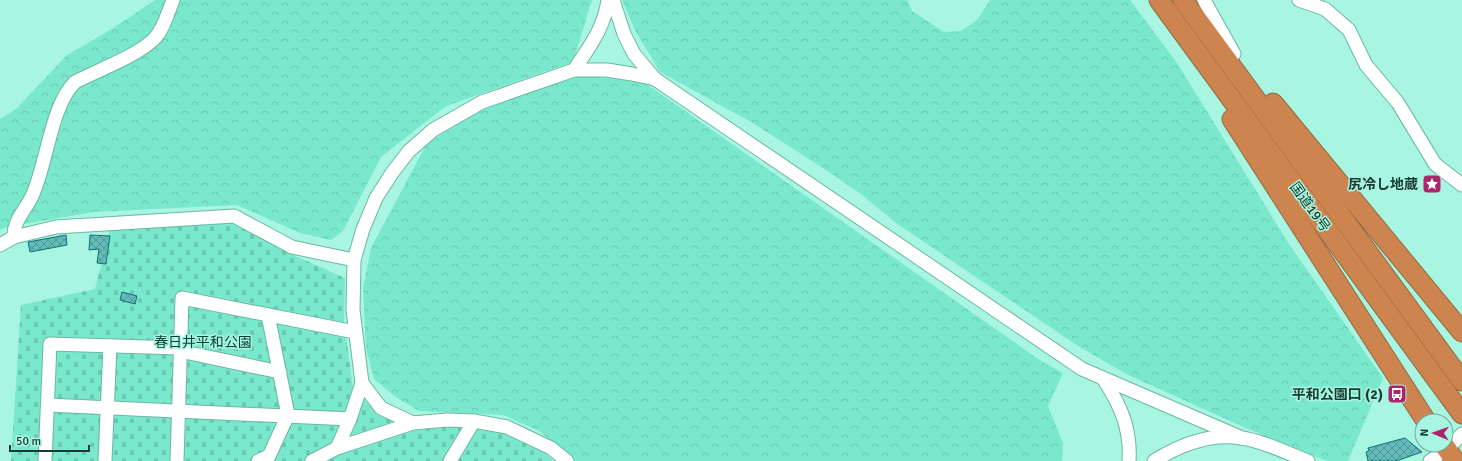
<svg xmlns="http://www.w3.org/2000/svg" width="1462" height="461" font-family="Signika,'Noto Sans JP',sans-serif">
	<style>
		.forest { fill: url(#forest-crowns) }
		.cemetery { fill: url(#cemetery-stones) }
		.building { fill: url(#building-cross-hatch); stroke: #0f7373 }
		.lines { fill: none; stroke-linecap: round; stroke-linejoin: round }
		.minor-casing { stroke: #6ab7a3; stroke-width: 15 }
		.highway-casing { stroke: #8f6a44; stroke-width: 21 }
		.minor { stroke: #fff; stroke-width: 13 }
		.highway { stroke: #ce844e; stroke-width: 19 }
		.labels { text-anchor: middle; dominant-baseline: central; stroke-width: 3; stroke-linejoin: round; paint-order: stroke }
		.poi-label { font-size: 14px; font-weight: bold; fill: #193931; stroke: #a8f6e1; text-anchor: end }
		.street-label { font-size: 14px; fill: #193931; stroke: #a8f6e1 }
		.park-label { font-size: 14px; fill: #0a4237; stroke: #a8f6e1 }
	</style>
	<defs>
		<pattern id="forest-crowns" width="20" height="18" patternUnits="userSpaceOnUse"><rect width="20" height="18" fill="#7ae8cc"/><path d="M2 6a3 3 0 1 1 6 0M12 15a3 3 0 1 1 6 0" fill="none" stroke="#69c8b0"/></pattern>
		<pattern id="cemetery-stones" width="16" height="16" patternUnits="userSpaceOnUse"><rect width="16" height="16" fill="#7ae8cc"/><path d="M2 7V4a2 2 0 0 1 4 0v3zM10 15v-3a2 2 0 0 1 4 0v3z" fill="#69c8b0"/></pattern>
		<pattern id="building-cross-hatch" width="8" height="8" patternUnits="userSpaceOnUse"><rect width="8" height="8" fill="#64b9b9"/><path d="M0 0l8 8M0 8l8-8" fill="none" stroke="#529797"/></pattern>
	</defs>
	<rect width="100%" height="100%" fill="#a8f6e1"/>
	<g class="forest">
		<path d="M 155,0 L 592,0 L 573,62 L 446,106 L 381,157 L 343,231 L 331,240 L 300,233 L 237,205 L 94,212 L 7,227 L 0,230 L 0,119 L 16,109 L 66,56 L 115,27 Z"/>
		<path d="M 622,0 L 907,0 L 912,11 L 944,32 L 961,31 L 977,20 L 990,0 L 1130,0 L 1177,63 L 1289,244 L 1383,378 L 1348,461 L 1327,461 L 1248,429 L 1126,374 L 1075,344 L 896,223 L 861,194 L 820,166 L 751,122 L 660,72 L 635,30 Z"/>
		<path d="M 578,76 L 615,78 L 648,85 L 1041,361 L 1063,373 L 1048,406 L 1063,443 L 1062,461 L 576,461 L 539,431 L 503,415 L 419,411 L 394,396 L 374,379 L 366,349 L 363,288 L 371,248 L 427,143 L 488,106 Z"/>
	</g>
	<path class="cemetery" d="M 233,222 L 291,254 L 345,278 L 344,322 L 353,388 L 378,414 L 413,431 L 443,427 L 478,427 L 506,434 L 542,451 L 554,461 L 11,461 L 21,305 L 95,289 L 110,229 Z"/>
	<g class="building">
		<path d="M 66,235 L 67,245 L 30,252 L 28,242 Z"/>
		<path d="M 90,235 L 110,236 L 106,264 L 97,263 L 99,249 L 89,250 Z"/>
		<path d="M 122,292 L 137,296 L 135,304 L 120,300 Z"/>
		<path d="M 1405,438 L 1422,452 L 1396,461 L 1368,461 L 1366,452 L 1369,451 L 1368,448 Z"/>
	</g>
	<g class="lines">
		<defs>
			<g id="minor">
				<path d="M 613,0 L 624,34 L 634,54 L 655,79"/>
				<path d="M 1204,0 L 1234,54"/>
				<path d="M 1299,0 L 1325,9 L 1349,30 L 1366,65 L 1398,103 L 1435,164 L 1462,185"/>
				<path d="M 574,70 C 589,47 604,29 608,0"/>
				<path d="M 14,237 C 13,221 25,211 32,196 C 47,164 51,105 75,82 C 98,70 137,56 154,39 C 164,29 168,12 173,0"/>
				<path d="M 0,245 L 14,237 L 56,227 L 234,216 L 292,247 L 354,260"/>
				<path d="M 1104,380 C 1121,406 1131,429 1129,461"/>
				<path d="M 362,383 L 381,408 L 413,423"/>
				<path d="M 48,405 L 350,419"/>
				<path d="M 337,448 L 350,419 L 362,383 L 353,310 L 354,260 L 363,229 L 376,198 L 392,173 L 409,151 L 433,130 L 482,102 L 574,70 L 607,70 L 632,74 L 655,79 L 1082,369 L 1242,438"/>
				<path d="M 45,461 L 50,344 L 180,348 L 189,353 L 280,372"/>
				<path d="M 105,461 L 110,346"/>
				<path d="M 177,461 L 182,298 L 355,332"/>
				<path d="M 258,461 L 269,456 L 288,415 L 268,315"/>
				<path d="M 312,461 L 337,448 L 413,423 L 447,420 L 474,421 L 507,427 L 551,448 L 567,461"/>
				<path d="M 450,461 L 474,421"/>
				<path d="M 1154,461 C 1180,445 1210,433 1241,438 C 1261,440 1289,454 1308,461"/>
				<path d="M 1430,461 L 1447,449 L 1462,434"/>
			</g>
			<g id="highway">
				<path d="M 1159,0 L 1462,414"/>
				<path d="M 1183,0 L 1462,381"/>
				<path d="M 1273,103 L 1462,332"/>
				<path d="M 1232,119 L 1426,421"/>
				<path d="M 1444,445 L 1455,461"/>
			</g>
		</defs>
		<use href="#minor" class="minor-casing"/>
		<use href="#highway" class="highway-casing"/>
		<use href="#minor" class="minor"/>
		<use href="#highway" class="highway"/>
	</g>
	<defs>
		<symbol id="sight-square" viewBox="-11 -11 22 22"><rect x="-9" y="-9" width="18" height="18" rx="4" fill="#ad2569" stroke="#a8f6e1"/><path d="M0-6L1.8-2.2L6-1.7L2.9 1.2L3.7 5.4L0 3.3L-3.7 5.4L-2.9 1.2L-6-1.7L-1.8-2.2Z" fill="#fff"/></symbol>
		<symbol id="bus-square" viewBox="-11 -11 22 22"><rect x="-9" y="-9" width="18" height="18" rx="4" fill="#ad2569" stroke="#a8f6e1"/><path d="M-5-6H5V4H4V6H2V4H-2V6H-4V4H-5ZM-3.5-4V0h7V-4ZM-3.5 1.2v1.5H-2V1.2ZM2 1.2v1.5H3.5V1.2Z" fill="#fff"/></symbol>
	</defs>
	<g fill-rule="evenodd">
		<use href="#sight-square" x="1421" y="173" width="22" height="22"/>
		<use href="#bus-square" x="1386" y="383" width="22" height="22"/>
	</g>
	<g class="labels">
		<g class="poi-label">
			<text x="1418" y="184">尻冷し地蔵</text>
			<text x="1383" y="394">平和公園口 (2)</text>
		</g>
		<g class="street-label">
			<text transform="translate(1310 207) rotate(54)">国道19号</text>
		</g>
		<g class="park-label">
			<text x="203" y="342">春日井平和公園</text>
		</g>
	</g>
	<g transform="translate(1434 433) rotate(272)"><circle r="19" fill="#a8f6e1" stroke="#6faa9b"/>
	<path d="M0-3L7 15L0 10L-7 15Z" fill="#ad2569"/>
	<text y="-6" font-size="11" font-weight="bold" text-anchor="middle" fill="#193931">N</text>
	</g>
	<path d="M10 445v6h79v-6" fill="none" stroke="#193931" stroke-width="2"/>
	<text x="16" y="445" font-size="12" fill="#193931" stroke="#a8f6e1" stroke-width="3" paint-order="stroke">50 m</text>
</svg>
